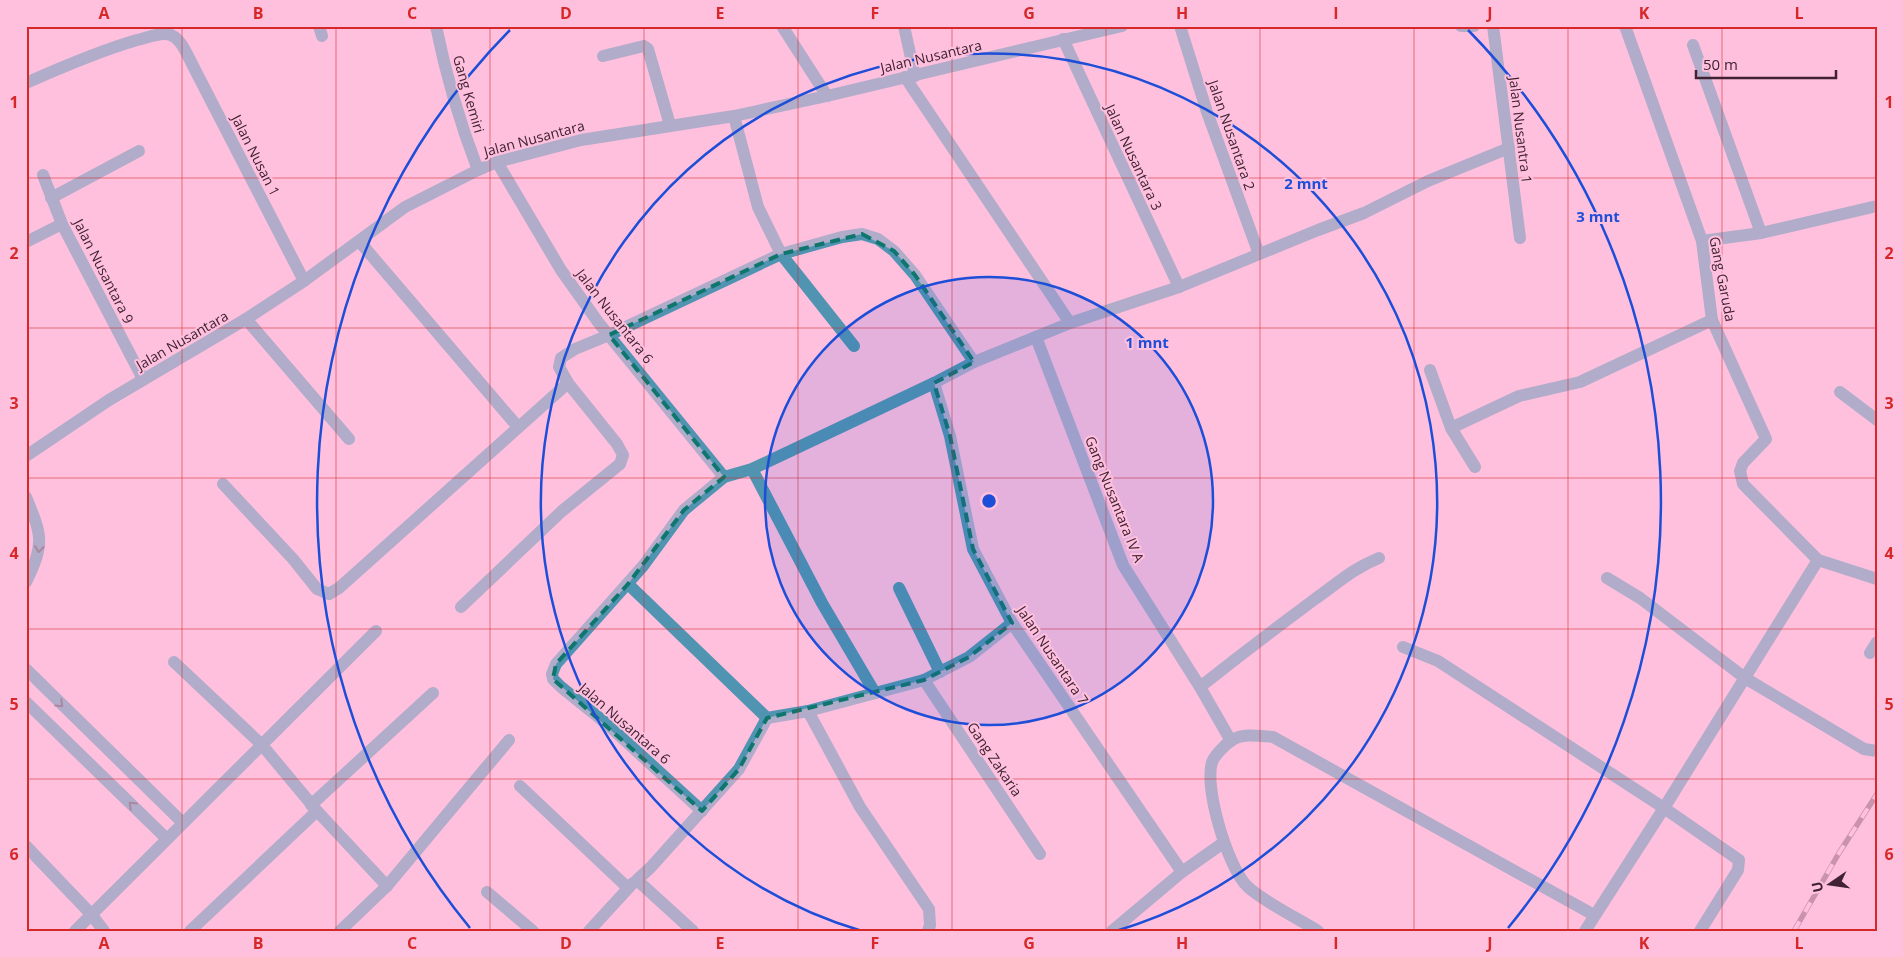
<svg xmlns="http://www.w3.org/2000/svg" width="1903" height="957" font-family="'Open Sans',sans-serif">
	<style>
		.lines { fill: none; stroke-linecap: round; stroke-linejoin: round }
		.minor { stroke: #5094b1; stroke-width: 12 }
		.rail-casing { stroke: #875d72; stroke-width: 5.5 }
		.rail { stroke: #ffc0de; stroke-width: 4; stroke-dasharray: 11; stroke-linecap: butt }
		.oneway { stroke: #454458 }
		.marked { fill: none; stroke: #0f766e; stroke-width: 4; stroke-dasharray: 10 6; stroke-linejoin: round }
		.grid { fill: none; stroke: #d62828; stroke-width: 1; stroke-opacity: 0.55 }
		.ring { fill: none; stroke: #1d4ed8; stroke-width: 2.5 }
		.labels { text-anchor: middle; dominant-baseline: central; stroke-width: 4; stroke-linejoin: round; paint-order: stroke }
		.street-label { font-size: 14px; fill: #402232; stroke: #ffc0de }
		.centre { fill: #1d4ed8; stroke: #ffc0de; stroke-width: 2.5 }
		.ring-label { font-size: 15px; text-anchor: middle; font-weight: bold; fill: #1d4ed8; stroke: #ffc0de; stroke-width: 4; stroke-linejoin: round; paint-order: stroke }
		.neatline { fill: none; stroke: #d62828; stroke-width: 2 }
		.grid-label { font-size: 16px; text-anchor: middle; font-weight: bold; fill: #d62828 }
	</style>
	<rect width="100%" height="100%" fill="#ffc0de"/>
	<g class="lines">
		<g class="minor">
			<path d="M 319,26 L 322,36"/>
			<path d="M 436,26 C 446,76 460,123 478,170"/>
			<path d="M 782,26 L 827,96"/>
			<path d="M 904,26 L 915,76"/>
			<path d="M 1180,26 L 1207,112 L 1259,254"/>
			<path d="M 1461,26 L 1474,26"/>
			<path d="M 1493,26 L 1520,238"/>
			<path d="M 1625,26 L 1702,241 L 1712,320 L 1766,439 L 1743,463 L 1740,471 L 1743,484 L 1818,560 L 1877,579"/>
			<path d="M 1063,39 L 1179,287"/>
			<path d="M 1693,45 L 1761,233"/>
			<path d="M 603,56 L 644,46 L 648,49 L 670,125"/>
			<path d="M 905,77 L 1070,323 L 1179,287 L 1318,230 L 1364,213 L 1428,181 L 1509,148"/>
			<path d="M 26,83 C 62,67 99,51 137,40 C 146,38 157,33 167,34 C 180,36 186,52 191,62 L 304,281"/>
			<path d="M 734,116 L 758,207 L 781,254 L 854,346"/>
			<path d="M 497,162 L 561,270 L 598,322 L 724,477"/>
			<path d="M 43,175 L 62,224 L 143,379"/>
			<path d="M 51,198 L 139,151"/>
			<path d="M 359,241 L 518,427"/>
			<path d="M 1702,241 L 1761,233 L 1877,206"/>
			<path d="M 26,242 L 62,224"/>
			<path d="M 246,319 L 349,439"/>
			<path d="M 1036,337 L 1123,565 L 1200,687 L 1231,741"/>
			<path d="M 1430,370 L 1451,428 L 1475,467"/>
			<path d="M 934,383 L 950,436 L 973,549 L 1012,623 L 1182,872 L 1223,843"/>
			<path d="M 1840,392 L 1877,420"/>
			<path d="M 1451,428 L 1519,396 L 1580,382 L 1712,320"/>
			<path d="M 26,456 L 109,400 L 246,319 L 304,281 L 405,207 L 478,170 L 497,162 L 581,140 L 734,116 L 827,96 L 1122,26"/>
			<path d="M 752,469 L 822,603 L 875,693"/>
			<path d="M 223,484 L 293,559 L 317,589 L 329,594 L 339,588 L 568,383 L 559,367 L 561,358 L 575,349 L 609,335 L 781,254 L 842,237 L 862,234 L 878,239 L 894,251 L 915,275 L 974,362"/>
			<path d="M 26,497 C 42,536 45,543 26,582"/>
			<path d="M 1607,578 L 1640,598 L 1745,678 L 1864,749 L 1877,751"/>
			<path d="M 628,584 L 767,718"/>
			<path d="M 899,588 L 940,672"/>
			<path d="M 461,607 L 562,511 L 620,464 L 623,455 L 617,444 L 568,383"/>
			<path d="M 1403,647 L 1438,661 L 1664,808 L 1818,560"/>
			<path d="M 1870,653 L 1877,642"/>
			<path d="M 174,662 L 262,745 L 317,811 L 387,886"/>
			<path d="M 26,669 L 183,823"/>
			<path d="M 924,680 L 1040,854"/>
			<path d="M 1200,687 C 1238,657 1276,628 1315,599 C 1338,583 1352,569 1379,558"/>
			<path d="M 26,702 L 167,839"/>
			<path d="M 808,711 L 860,807 L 929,909 L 930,925 L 928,931"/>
			<path d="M 767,718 L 808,711 L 924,680 L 969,657 L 1012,623"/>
			<path d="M 520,786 L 628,888"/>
			<path d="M 311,805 L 433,693"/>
			<path d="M 702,811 L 607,724 L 561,687 L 553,679 L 552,674 L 556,664 L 643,566 L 684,510 L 724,477 L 752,469 L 934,383 L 974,362 L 1070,323"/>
			<path d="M 26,846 L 91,914 L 104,931"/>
			<path d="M 487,892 L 533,931"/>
			<path d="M 75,931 L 376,631"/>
			<path d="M 190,931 L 317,811"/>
			<path d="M 340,931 L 387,886 L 509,740"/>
			<path d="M 589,931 L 633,883"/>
			<path d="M 693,931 L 637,880 L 651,867 L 739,769 L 767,718"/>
			<path d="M 1112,931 L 1182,872"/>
			<path d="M 1318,931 C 1299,919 1262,901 1247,886 C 1228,868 1202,783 1213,760 C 1216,754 1227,743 1232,740 C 1244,733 1259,736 1273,737 L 1594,915"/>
			<path d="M 1585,931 L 1664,808 L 1739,860 L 1738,870 L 1700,931"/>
		</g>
		<defs>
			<path id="rail" d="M 1794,931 L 1839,853 L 1877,794"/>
		</defs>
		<use href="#rail" class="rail-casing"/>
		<use href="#rail" class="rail"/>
	</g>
	<defs><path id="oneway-chevron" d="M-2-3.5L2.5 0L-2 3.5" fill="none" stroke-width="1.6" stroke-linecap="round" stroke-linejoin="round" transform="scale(1.25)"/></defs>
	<g class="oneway">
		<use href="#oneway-chevron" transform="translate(39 549) rotate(96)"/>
		<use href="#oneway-chevron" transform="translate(60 704) rotate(44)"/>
		<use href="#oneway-chevron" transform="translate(132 805) rotate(-136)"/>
	</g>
	<path d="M0 0H1903V957H0ZM 862,234 L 894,251 L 915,275 L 974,362 L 934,383 L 950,436 L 973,549 L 1012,623 L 969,657 L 924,680 L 767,718 L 739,769 L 702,811 L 553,679 L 556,664 L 628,584 L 684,510 L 724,477 L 609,335 L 781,254 Z" fill="#ffc0de" fill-opacity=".55" fill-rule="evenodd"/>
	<path class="marked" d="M 862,234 L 894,251 L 915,275 L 974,362 L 934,383 L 950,436 L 973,549 L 1012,623 L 969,657 L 924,680 L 767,718 L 739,769 L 702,811 L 553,679 L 556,664 L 628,584 L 684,510 L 724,477 L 609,335 L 781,254 Z"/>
	<path class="grid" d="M 182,26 L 182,931M 336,26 L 336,931M 490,26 L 490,931M 644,26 L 644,931M 798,26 L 798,931M 952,26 L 952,931M 1106,26 L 1106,931M 1260,26 L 1260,931M 1414,26 L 1414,931M 1568,26 L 1568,931M 1722,26 L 1722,931M 26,178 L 1877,178M 26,328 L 1877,328M 26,478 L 1877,478M 26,629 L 1877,629M 26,779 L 1877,779"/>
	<circle cx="989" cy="501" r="224" fill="#1d4ed8" fill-opacity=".12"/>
	<g class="ring">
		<circle cx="989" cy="501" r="224"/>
		<path d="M862 931A448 448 0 1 1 1116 931"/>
		<path d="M470 928A672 672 0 0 1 510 30M1468 30A672 672 0 0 1 1508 928"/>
	</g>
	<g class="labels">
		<g class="street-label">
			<text transform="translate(931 56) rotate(-13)">Jalan Nusantara</text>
			<text transform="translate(469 94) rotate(74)">Gang Kemiri</text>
			<text transform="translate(1521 130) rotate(83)">Jalan Nusantra 1</text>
			<text transform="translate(1232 135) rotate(71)">Jalan Nusantara 2</text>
			<text transform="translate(534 138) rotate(-15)">Jalan Nusantara</text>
			<text transform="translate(256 155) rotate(63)">Jalan Nusan 1</text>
			<text transform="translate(1134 157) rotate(65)">Jalan Nusantara 3</text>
			<text transform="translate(104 271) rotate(63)">Jalan Nusantara 9</text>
			<text transform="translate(1723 279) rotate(79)">Gang Garuda</text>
			<text transform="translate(615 316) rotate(52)">Jalan Nusantara 6</text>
			<text transform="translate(182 340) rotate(-30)">Jalan Nusantara</text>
			<text transform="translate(1115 499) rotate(68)">Gang Nusantara IV A</text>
			<text transform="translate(1053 655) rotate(56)">Jalan Nusantara 7</text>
			<text transform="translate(625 723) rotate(41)">Jalan Nusantara 6</text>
			<text transform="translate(995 759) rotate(56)">Gang Zakaria</text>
		</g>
	</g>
	<circle cx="989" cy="501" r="8" class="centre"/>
	<g class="ring-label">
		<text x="1306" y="189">2 mnt</text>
		<text x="1598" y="222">3 mnt</text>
		<text x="1147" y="348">1 mnt</text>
	</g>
	<rect width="1903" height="957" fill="none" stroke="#ffc0de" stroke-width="55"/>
	<g transform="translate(1830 884) rotate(257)" stroke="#ffc0de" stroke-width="4" paint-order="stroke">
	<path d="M0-4L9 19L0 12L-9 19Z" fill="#402232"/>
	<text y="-8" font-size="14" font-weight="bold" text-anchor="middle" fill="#402232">U</text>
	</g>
	<path d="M1696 70v8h140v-8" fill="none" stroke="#402232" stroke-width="2.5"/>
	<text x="1703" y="70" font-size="15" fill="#402232" stroke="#ffc0de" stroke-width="4" paint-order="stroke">50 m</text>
	<rect x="28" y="28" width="1848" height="902" class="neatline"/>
	<g class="grid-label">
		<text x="104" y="19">A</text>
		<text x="258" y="19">B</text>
		<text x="412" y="19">C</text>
		<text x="566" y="19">D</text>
		<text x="720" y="19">E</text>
		<text x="875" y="19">F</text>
		<text x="1029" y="19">G</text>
		<text x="1182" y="19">H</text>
		<text x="1336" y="19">I</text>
		<text x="1490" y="19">J</text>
		<text x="1644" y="19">K</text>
		<text x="1799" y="19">L</text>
		<text x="14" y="108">1</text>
		<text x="1889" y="108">1</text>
		<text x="14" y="259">2</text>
		<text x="1889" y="259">2</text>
		<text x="14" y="409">3</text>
		<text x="1889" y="409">3</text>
		<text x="14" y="559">4</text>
		<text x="1889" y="559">4</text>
		<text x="14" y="710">5</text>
		<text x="1889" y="710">5</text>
		<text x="14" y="860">6</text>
		<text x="1889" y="860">6</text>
		<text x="104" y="949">A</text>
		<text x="258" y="949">B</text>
		<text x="412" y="949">C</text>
		<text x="566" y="949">D</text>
		<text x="720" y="949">E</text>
		<text x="875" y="949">F</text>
		<text x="1029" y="949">G</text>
		<text x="1182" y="949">H</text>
		<text x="1336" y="949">I</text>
		<text x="1490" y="949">J</text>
		<text x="1644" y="949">K</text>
		<text x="1799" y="949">L</text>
	</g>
</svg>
